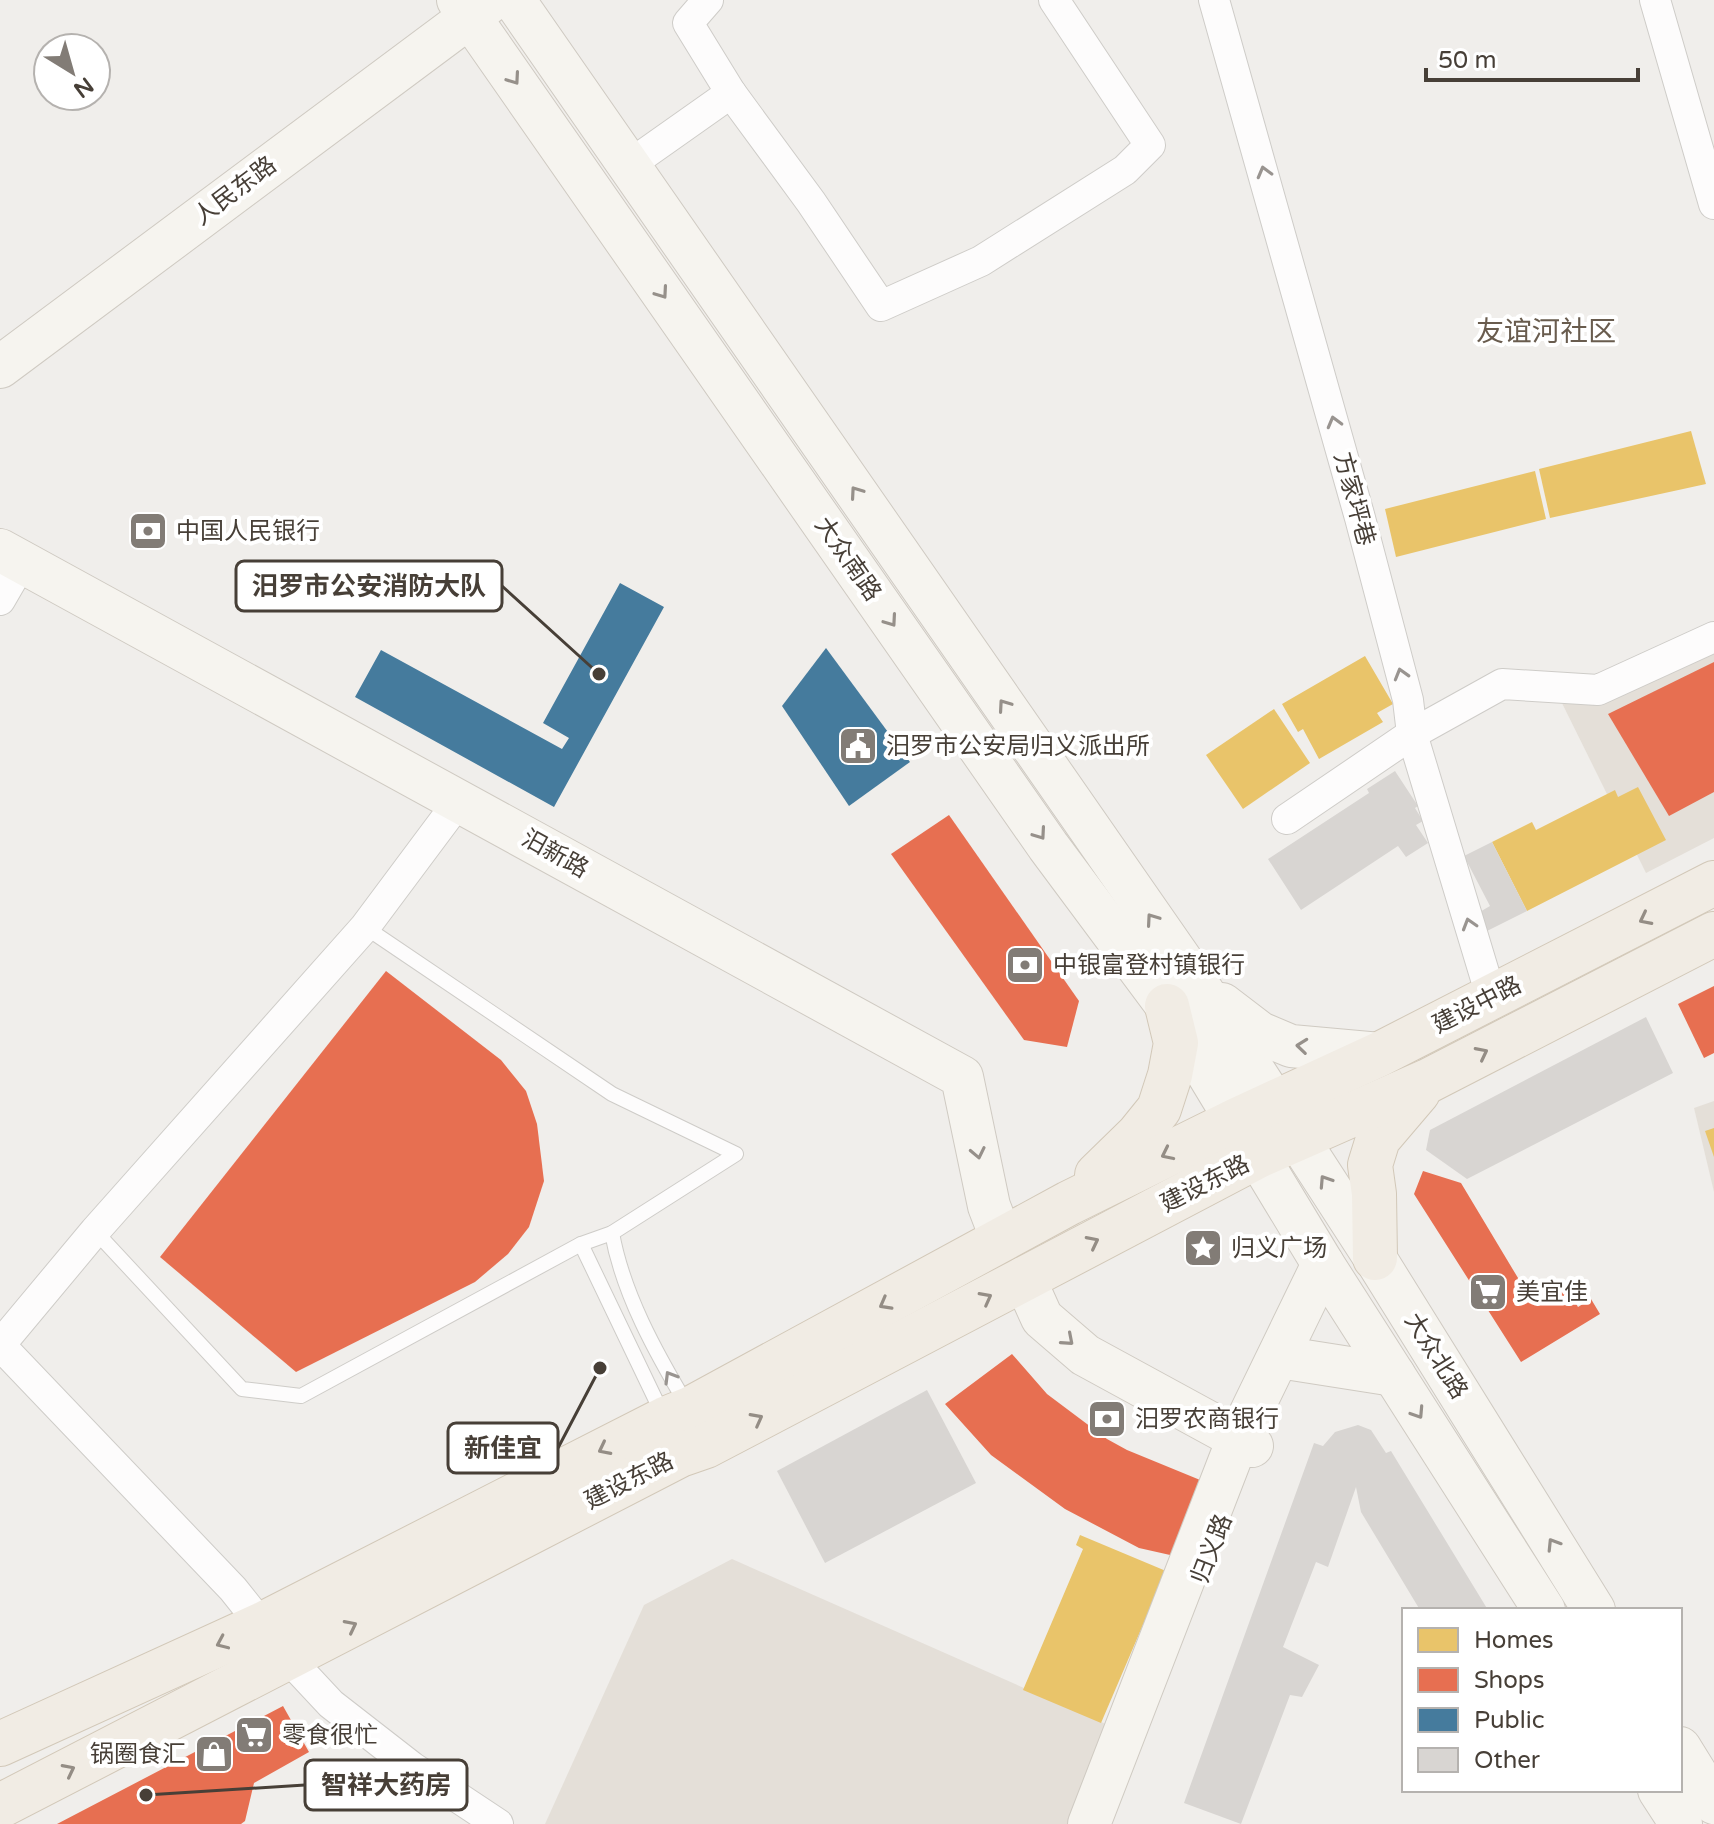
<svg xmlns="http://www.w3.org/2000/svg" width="1714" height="1824" font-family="'Varela Round','Noto Sans SC',sans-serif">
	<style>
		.residential { fill: #e4dfd8 }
		.homes { fill: #e9c46a }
		.shops { fill: #e76f51 }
		.public { fill: #457b9d }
		.building { fill: #d8d5d2 }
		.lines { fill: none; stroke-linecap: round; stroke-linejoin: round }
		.lane-casing { stroke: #ceccc8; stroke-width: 16 }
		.street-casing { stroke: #ceccc8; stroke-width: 32 }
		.secondary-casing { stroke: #cfcac2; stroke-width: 44 }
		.primary-casing { stroke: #d2c8b8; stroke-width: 46 }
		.lane { stroke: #fdfcfc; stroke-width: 14 }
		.street { stroke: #fdfcfc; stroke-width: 30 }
		.secondary { stroke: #f6f4ef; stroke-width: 42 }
		.primary { stroke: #f1ece4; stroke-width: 44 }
		.oneway { stroke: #96908a }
		.oneway2 { stroke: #999490 }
		.oneway3 { stroke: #948d85 }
		.labels { text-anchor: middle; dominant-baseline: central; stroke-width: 8; stroke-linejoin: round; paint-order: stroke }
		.street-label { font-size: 24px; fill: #473f37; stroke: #fff }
		.poi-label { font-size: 24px; fill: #473f37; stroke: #fff; text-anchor: start }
		.quarter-label { font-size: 28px; fill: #695c4e; stroke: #fff }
		.leader { fill: none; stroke: #473f37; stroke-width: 3 }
		.callout-dot { fill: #473f37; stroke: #fff; stroke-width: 3 }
		.callout { fill: #fff; stroke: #473f37; stroke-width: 3 }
		.callout-label { font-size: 26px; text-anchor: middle; font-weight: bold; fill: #473f37 }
	</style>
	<rect width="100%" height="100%" fill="#f0eeeb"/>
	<g class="residential">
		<path d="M 1714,624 L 1714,838 L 1646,873 L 1558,695 Z"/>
		<path d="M 1714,1101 L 1714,1192 L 1694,1108 Z"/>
		<path d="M 732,1559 L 1117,1729 L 1078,1824 L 545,1824 L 644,1605 Z"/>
	</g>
	<g class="homes">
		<path d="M 1691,431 L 1706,484 L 1550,518 L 1539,469 Z"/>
		<path d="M 1535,471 L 1546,519 L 1396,557 L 1385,509 Z"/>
		<path d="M 1365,656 L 1393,704 L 1377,713 L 1383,722 L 1319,759 L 1303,729 L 1298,732 L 1282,704 Z"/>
		<path d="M 1274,709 L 1310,763 L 1243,809 L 1206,755 Z"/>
		<path d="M 1638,787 L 1666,840 L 1527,911 L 1492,842 L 1532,822 L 1536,830 L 1615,790 L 1618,797 Z"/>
		<path d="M 1714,1128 L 1714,1157 L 1705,1131 Z"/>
		<path d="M 1080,1535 L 1166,1571 L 1101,1723 L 1023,1690 L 1083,1549 L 1076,1545 Z"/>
	</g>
	<g class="shops">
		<path d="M 1714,662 L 1714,792 L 1669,816 L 1608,714 Z"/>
		<path d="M 949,815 L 1079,1001 L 1067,1047 L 1024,1040 L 891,854 Z"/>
		<path d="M 386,971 L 501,1060 L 526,1091 L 537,1124 L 544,1181 L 529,1227 L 508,1254 L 475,1282 L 296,1372 L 160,1257 Z"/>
		<path d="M 1714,986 L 1714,1053 L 1704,1058 L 1678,1004 Z"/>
		<path d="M 1423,1171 L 1461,1183 L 1530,1298 L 1562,1280 L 1578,1307 L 1591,1299 L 1600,1314 L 1521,1362 L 1414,1194 Z"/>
		<path d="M 1012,1354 L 1047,1394 L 1107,1439 L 1127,1450 L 1205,1482 L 1179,1557 L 1139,1548 L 1065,1509 L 991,1455 L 945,1404 Z"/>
		<path d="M 283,1706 L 309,1752 L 254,1783 L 245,1821 L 241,1824 L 57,1824 Z"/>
	</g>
	<g class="public">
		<path d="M 620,583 L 664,607 L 554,807 L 355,697 L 381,650 L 562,749 L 569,738 L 543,723 Z"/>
		<path d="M 826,648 L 910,762 L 849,806 L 782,706 Z"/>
	</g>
	<g class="building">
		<path d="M 1395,771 L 1418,806 L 1415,808 L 1423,821 L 1416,825 L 1428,843 L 1406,857 L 1398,846 L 1301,910 L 1268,859 L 1369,793 L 1367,789 Z"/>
		<path d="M 1492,842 L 1527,911 L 1487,931 L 1478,913 L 1490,906 L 1464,856 Z"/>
		<path d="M 1646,1017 L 1673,1073 L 1467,1179 L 1426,1150 L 1430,1130 Z"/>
		<path d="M 927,1390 L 976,1483 L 825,1563 L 777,1471 Z"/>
		<path d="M 1358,1425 L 1371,1430 L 1386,1453 L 1391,1451 L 1488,1610 L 1420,1610 L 1361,1512 L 1356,1487 L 1328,1567 L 1316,1562 L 1283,1647 L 1319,1665 L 1302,1697 L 1290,1695 L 1241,1824 L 1184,1803 L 1314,1443 L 1323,1446 L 1335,1432 Z"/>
	</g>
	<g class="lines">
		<defs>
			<g id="lane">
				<path d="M 95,1231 L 242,1389 L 301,1396 L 581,1244 L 612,1233 L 736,1154 L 612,1094 L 365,927"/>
				<path d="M 612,1233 C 623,1294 656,1353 687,1405"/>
				<path d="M 581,1244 L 662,1413"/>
			</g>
			<g id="street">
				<path d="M 708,0 L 688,23 L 731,93 L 811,202 L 881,306 L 981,261 L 1125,170 L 1150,145 L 1054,0"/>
				<path d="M 1214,0 L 1360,518 L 1408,700 L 1412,734 L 1492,999"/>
				<path d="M 1655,0 L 1714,204"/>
				<path d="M 629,165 L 731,93"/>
				<path d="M 0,600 L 22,562"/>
				<path d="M 459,801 L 365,927 L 95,1231 L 0,1345 L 233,1589 L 288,1658 L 331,1704 L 412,1767 L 498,1824"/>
				<path d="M 1287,819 L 1412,734 L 1502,684 L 1598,690 L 1714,637"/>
			</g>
			<g id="secondary">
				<path d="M 458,0 L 1048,846 L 1167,1006 L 1323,1264 L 1544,1610"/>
				<path d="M 514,0 L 1197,983 L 1375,1258 L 1594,1610"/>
				<path d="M 0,367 L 491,1"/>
				<path d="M 0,550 L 962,1077 L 989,1206 L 1002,1240"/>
				<path d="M 1222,1004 L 1260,1033 L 1291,1046 L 1380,1054"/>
				<path d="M 1024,1278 L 1042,1318 L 1085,1355 L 1252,1446"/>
				<path d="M 1292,1359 L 1394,1375"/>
				<path d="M 1680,1748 L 1714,1803"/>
				<path d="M 1659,1790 L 1681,1824"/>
				<path d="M 1089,1824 L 1238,1439 L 1323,1264"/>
			</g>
			<g id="primary">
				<path d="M 1097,1175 L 1138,1135 L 1159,1109 L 1170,1075 L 1176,1043 L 1167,1006"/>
				<path d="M 1375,1258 L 1374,1194 L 1370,1165 L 1378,1139 L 1418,1092"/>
				<path d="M 0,1744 L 263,1624 L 665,1419 L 690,1409 L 1069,1203 L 1237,1120 L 1380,1054 L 1714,883"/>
				<path d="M 0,1806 L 680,1455 L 706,1446 L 1258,1156 L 1428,1081 L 1714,934"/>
			</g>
		</defs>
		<use href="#lane" class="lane-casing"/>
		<use href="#street" class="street-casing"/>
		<use href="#secondary" class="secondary-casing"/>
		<use href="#primary" class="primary-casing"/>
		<use href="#lane" class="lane"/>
		<use href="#street" class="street"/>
		<use href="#secondary" class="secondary"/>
		<use href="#primary" class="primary"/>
	</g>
	<defs><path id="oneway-chevron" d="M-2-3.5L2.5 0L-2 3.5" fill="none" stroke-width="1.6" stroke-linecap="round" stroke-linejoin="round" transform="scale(2)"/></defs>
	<g class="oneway">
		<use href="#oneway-chevron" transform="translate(514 79) rotate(55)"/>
		<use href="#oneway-chevron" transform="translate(662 293) rotate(55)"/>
		<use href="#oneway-chevron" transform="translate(856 492) rotate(-125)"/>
		<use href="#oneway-chevron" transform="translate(891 621) rotate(55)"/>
		<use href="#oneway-chevron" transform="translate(1004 705) rotate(-125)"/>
		<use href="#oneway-chevron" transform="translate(1040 834) rotate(55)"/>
		<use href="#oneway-chevron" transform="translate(1152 919) rotate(-125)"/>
		<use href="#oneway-chevron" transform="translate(1302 1046) rotate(-174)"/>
		<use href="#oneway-chevron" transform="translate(978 1153) rotate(78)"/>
		<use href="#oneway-chevron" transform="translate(1325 1181) rotate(-123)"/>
		<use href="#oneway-chevron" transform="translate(1068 1340) rotate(41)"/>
		<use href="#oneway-chevron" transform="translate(1418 1413) rotate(57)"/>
		<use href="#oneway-chevron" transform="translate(1553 1544) rotate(-122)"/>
	</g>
	<g class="oneway2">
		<use href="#oneway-chevron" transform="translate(1264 172) rotate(-105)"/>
		<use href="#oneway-chevron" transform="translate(1334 422) rotate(-105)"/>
		<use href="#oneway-chevron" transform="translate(1401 674) rotate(-106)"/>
		<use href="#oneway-chevron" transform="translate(1469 924) rotate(-107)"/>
		<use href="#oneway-chevron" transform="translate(670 1377) rotate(-121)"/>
	</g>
	<g class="oneway3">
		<use href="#oneway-chevron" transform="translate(1645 919) rotate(153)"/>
		<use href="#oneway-chevron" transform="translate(1482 1053) rotate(-27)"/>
		<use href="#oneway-chevron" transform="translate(1167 1154) rotate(154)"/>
		<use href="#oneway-chevron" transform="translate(1093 1242) rotate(-27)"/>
		<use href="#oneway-chevron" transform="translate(986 1298) rotate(-28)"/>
		<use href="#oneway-chevron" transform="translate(885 1304) rotate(151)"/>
		<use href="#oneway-chevron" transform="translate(757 1419) rotate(-28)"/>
		<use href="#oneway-chevron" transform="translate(604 1449) rotate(153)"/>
		<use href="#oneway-chevron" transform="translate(351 1626) rotate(-27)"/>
		<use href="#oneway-chevron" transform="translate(222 1643) rotate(156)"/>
		<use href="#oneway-chevron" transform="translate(69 1770) rotate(-27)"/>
	</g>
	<defs>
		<symbol id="bank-square" viewBox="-11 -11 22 22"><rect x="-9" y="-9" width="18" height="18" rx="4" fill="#827c76" stroke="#fff"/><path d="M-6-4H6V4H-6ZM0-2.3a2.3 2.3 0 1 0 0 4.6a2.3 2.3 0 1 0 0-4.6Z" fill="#fff"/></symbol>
		<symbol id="civic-square" viewBox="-11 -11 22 22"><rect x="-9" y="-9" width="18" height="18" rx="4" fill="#827c76" stroke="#fff"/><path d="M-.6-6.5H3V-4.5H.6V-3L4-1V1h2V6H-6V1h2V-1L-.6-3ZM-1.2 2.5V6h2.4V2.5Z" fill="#fff"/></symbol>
		<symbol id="sight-square" viewBox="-11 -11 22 22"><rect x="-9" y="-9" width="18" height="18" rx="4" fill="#827c76" stroke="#fff"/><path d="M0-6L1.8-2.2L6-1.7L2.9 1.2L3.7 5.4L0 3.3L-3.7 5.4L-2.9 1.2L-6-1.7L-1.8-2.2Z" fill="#fff"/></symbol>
		<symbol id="supermarket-square" viewBox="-11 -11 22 22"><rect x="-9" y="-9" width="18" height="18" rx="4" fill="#827c76" stroke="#fff"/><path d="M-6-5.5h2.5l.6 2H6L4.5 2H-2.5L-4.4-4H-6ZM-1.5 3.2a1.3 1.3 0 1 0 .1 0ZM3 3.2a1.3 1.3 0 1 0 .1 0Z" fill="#fff"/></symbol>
		<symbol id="shop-square" viewBox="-11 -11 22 22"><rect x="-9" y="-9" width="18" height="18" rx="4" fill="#827c76" stroke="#fff"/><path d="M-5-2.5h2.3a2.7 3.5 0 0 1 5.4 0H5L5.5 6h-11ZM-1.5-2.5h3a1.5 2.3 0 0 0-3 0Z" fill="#fff"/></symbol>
	</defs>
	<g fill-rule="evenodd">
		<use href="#bank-square" x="126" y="509" width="44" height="44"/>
		<use href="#civic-square" x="836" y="724" width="44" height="44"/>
		<use href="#bank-square" x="1003" y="943" width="44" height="44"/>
		<use href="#sight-square" x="1181" y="1226" width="44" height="44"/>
		<use href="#supermarket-square" x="1466" y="1270" width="44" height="44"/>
		<use href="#bank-square" x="1085" y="1397" width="44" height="44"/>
		<use href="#supermarket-square" x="232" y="1713" width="44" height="44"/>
		<use href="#shop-square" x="192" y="1732" width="44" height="44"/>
	</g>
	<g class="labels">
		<g class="street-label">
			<text transform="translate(235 191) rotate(-37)">人民东路</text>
			<text transform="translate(1354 499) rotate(75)">方家坪巷</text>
			<text transform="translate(848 559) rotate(55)">大众南路</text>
			<text transform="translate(555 854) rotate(29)">汨新路</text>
			<text transform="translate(1477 1005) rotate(-27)">建设中路</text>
			<text transform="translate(1205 1184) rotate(-27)">建设东路</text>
			<text transform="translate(1436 1356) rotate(58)">大众北路</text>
			<text transform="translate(629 1481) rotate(-27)">建设东路</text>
			<text transform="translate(1212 1549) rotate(-69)">归义路</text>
		</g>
		<g class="poi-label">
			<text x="176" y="531">中国人民银行</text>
			<text x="886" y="746">汨罗市公安局归义派出所</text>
			<text x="1053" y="965">中银富登村镇银行</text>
			<text x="1231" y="1248">归义广场</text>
			<text x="1516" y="1292">美宜佳</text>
			<text x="1135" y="1419">汨罗农商银行</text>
			<text x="282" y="1735">零食很忙</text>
			<text x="186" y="1754" text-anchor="end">锅圈食汇</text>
		</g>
		<g class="quarter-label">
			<text x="1546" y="332">友谊河社区</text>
		</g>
	</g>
	<path class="leader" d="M599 674L502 586M600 1368L558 1448M146 1795L305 1785"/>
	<g class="callout-dot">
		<circle cx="599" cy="674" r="8"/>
		<circle cx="600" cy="1368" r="8"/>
		<circle cx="146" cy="1795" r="8"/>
	</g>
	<g class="callout">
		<rect x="236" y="561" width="266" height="50" rx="8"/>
		<rect x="448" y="1423" width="110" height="50" rx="8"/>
		<rect x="305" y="1760" width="162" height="50" rx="8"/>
	</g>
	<g class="callout-label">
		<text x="369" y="595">汨罗市公安消防大队</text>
		<text x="503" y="1457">新佳宜</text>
		<text x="386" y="1794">智祥大药房</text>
	</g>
	<rect x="1402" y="1608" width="280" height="184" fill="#ffffff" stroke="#b5b2af" stroke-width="2"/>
	<rect x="1418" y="1628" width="40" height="24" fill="#e9c46a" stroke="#b5b2af" stroke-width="2"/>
	<text x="1474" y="1648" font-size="24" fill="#473f37">Homes</text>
	<rect x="1418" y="1668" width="40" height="24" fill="#e76f51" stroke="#b5b2af" stroke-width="2"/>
	<text x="1474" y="1688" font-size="24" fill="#473f37">Shops</text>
	<rect x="1418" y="1708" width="40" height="24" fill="#457b9d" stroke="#b5b2af" stroke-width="2"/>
	<text x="1474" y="1728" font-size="24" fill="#473f37">Public</text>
	<rect x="1418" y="1748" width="40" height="24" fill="#d8d5d2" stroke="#b5b2af" stroke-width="2"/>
	<text x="1474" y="1768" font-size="24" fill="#473f37">Other</text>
	<g transform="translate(72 72) rotate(143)"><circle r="38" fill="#ffffff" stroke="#b5b2af" stroke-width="2"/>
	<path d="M0-6L14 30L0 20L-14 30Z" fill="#827c76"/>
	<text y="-12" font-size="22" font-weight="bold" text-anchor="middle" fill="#473f37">N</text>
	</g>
	<path d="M1426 68v12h212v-12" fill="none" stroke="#473f37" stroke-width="4"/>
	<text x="1438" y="68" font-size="24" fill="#473f37" stroke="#ffffff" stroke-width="6" paint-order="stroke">50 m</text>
</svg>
